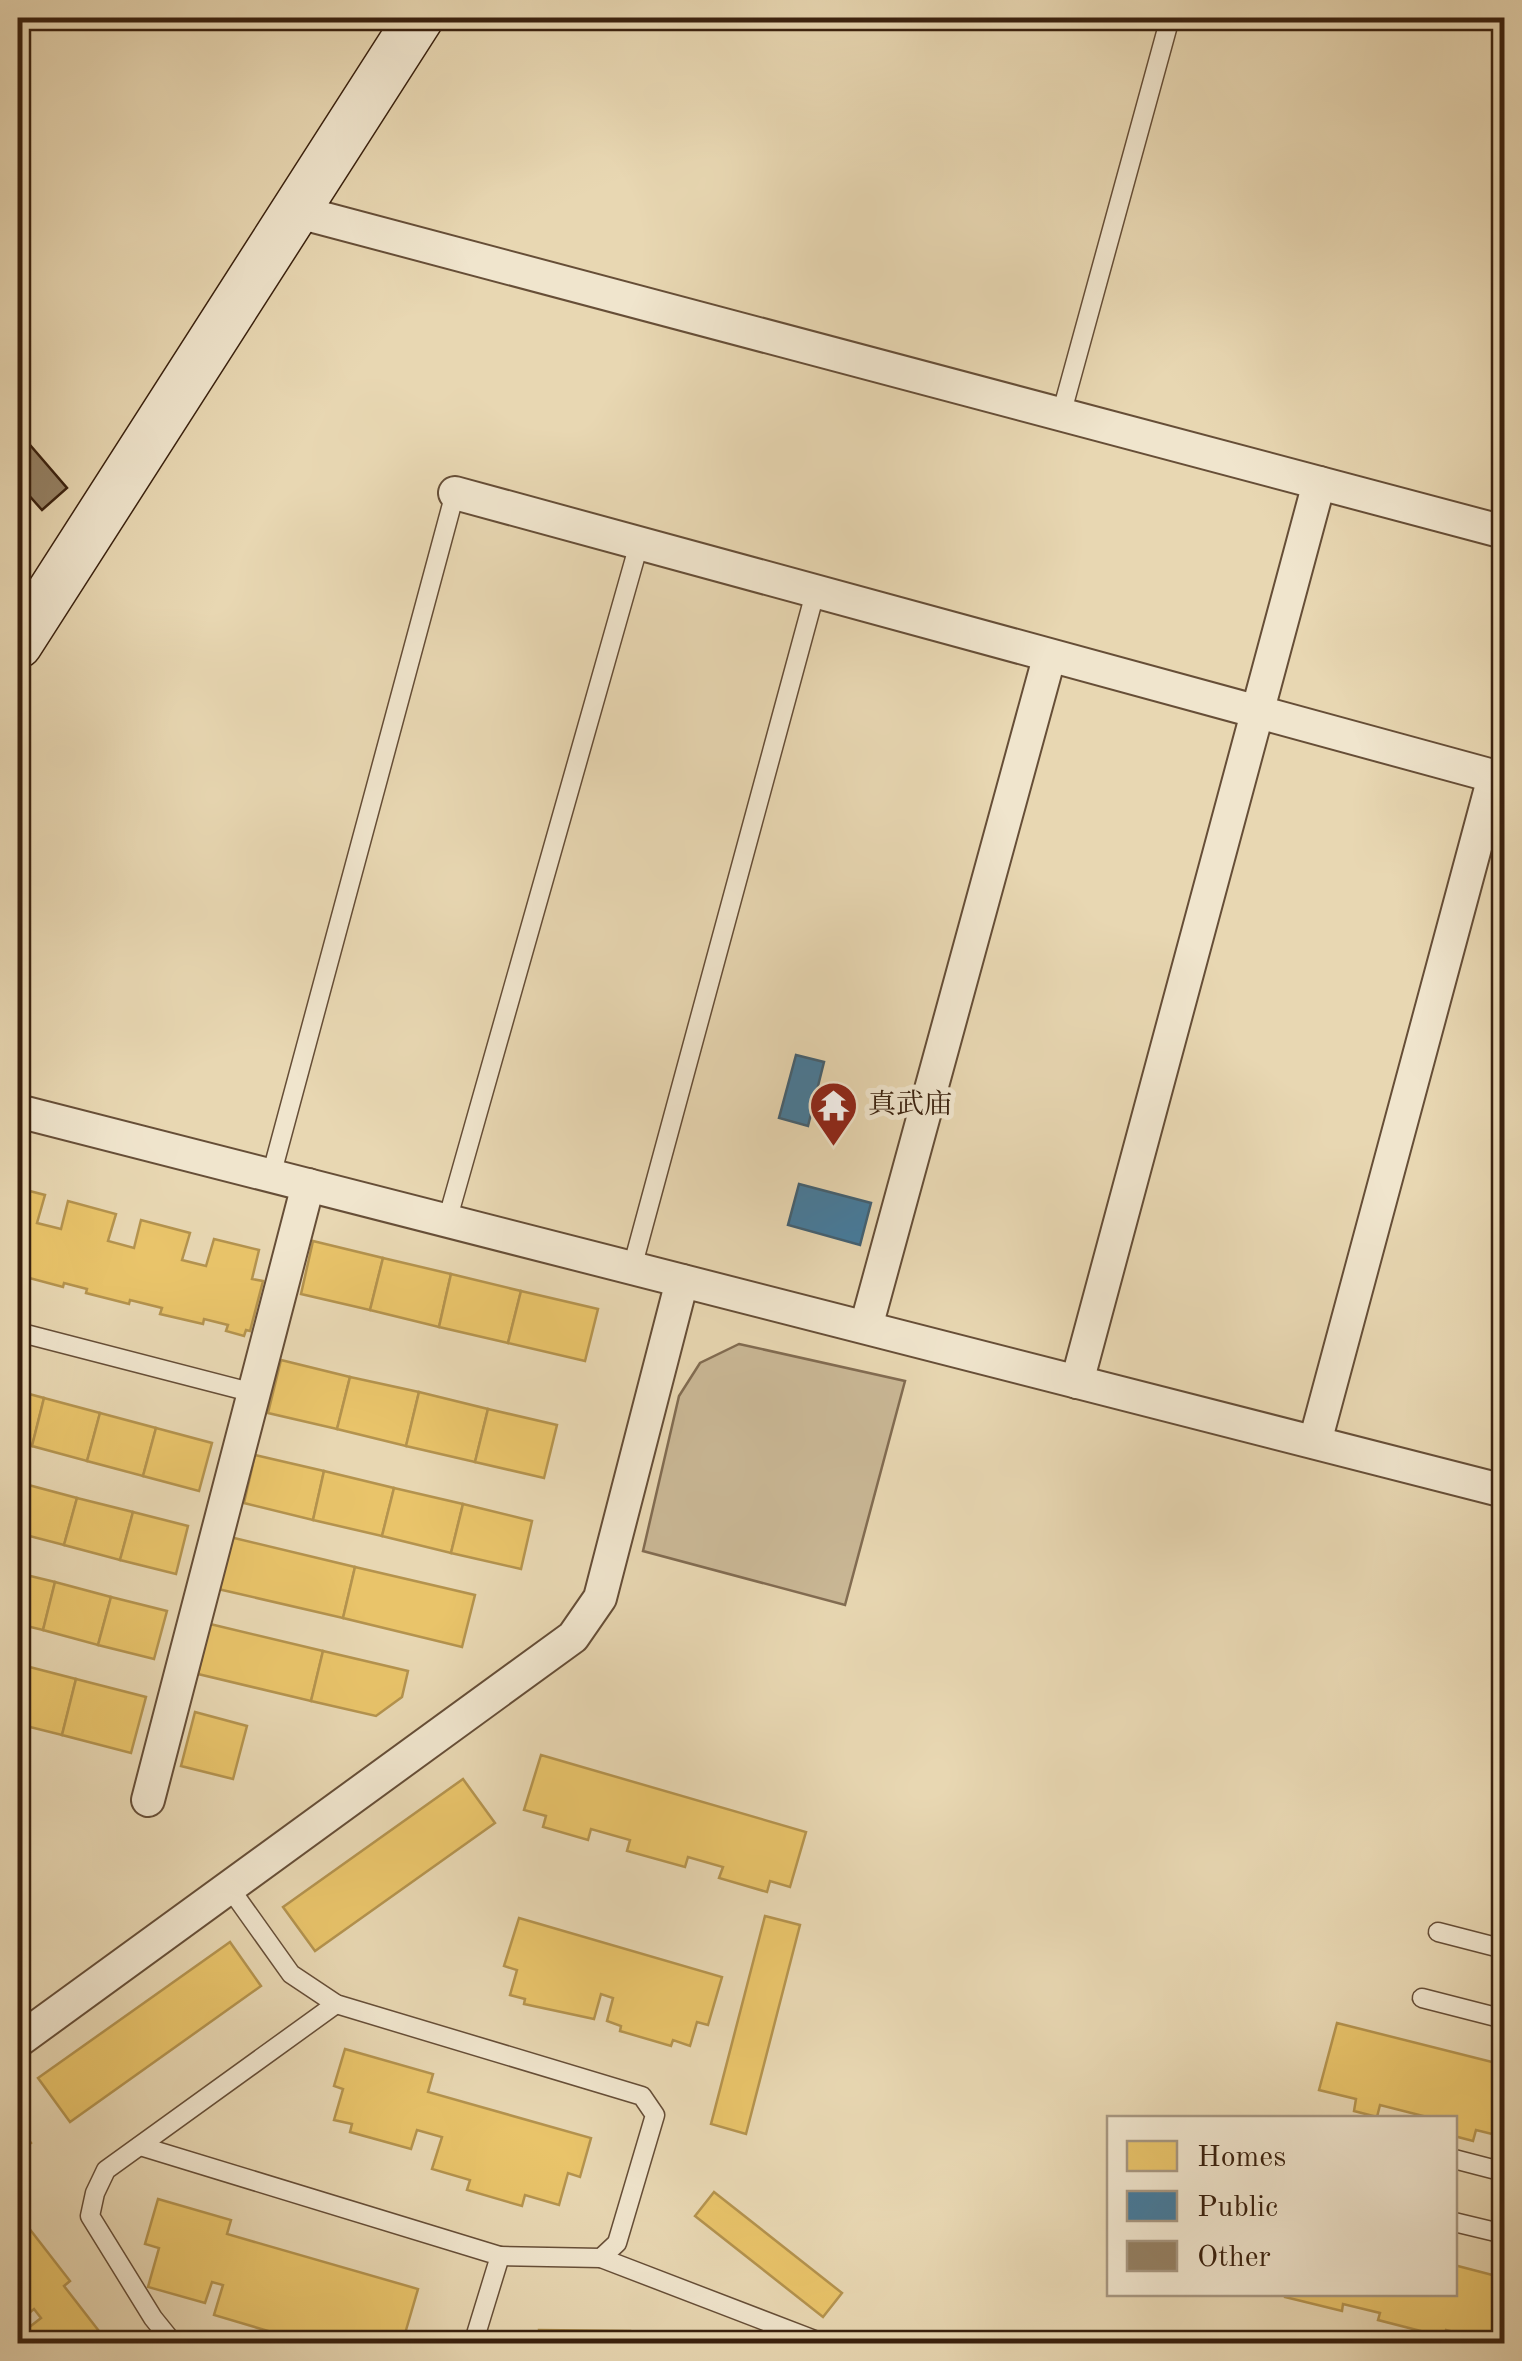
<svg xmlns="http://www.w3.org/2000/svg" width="1522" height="2361" font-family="'Old Standard TT','Noto Serif SC',serif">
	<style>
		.green { fill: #cab896; stroke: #826c52; stroke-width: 2.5 }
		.homes { fill: #e9c46a; stroke: #b4934e; stroke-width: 2.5 }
		.public { fill: #457b9d; stroke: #426072; stroke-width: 2.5 }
		.building { fill: #948063; stroke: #3a210e; stroke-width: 2.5 }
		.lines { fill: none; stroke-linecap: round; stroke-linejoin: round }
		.lane-casing { stroke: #664e37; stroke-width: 21 }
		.street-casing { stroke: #664e37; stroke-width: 36 }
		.secondary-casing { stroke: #3a210e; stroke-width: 51 }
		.lane { stroke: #f0e5cd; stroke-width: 18 }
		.street { stroke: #f0e5cd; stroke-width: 32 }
		.secondary { stroke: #f0e5cd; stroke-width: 48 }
		.labels { text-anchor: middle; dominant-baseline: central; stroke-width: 10; stroke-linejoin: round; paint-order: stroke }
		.poi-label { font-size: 28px; fill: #3a210e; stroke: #f0e5cd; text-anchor: start }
	</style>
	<rect width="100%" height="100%" fill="#e8d7b2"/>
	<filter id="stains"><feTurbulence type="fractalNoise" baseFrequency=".002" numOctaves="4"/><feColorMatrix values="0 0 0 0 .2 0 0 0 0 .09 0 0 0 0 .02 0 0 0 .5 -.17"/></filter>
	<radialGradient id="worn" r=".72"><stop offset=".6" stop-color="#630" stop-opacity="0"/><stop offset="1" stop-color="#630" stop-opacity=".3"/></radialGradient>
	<path class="green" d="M 739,1344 L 905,1381 L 845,1605 L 643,1551 L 679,1396 L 700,1363 Z"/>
	<g class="homes">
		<path d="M 18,1188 L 45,1195 L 37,1223 L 61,1229 L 68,1201 L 116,1214 L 108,1241 L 134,1248 L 141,1220 L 190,1233 L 182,1260 L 206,1266 L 214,1239 L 259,1250 L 252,1279 L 263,1281 L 250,1331 L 246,1330 L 244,1336 L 226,1331 L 228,1325 L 204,1319 L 203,1324 L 160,1314 L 162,1308 L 130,1300 L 129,1304 L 86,1293 L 87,1289 L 64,1283 L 63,1287 L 18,1275 Z"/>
		<path d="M 313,1241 L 383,1258 L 370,1310 L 301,1294 Z"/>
		<path d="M 383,1258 L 451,1274 L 439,1327 L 370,1310 Z"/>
		<path d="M 451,1274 L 521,1291 L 508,1343 L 439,1327 Z"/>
		<path d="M 521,1291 L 598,1309 L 585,1361 L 508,1343 Z"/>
		<path d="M 281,1360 L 350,1377 L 337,1429 L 268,1413 Z"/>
		<path d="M 350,1377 L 419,1392 L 406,1446 L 337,1429 Z"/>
		<path d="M 18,1391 L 44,1398 L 32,1446 L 18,1443 Z"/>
		<path d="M 419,1392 L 488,1409 L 475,1462 L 406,1446 Z"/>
		<path d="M 44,1398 L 100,1413 L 87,1461 L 32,1446 Z"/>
		<path d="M 488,1409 L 557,1425 L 544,1478 L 475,1462 Z"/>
		<path d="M 100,1413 L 156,1428 L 143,1476 L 87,1461 Z"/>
		<path d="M 156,1428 L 212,1443 L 199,1491 L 143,1476 Z"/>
		<path d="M 255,1455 L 324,1471 L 313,1520 L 244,1503 Z"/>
		<path d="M 324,1471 L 394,1488 L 382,1536 L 313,1520 Z"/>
		<path d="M 21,1483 L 77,1498 L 64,1545 L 18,1533 L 18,1497 Z"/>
		<path d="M 394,1488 L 463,1504 L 451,1553 L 382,1536 Z"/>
		<path d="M 77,1498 L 133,1512 L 120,1560 L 64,1545 Z"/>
		<path d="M 463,1504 L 532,1521 L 521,1569 L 451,1553 Z"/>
		<path d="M 133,1512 L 188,1526 L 176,1574 L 120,1560 Z"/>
		<path d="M 230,1537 L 355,1567 L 343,1618 L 218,1589 Z"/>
		<path d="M 355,1567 L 475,1595 L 462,1647 L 343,1618 Z"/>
		<path d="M 18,1573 L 55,1582 L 43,1630 L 18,1624 Z"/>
		<path d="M 55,1582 L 111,1597 L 98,1645 L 43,1630 Z"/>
		<path d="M 111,1597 L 167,1611 L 154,1659 L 98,1645 Z"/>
		<path d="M 210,1624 L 323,1651 L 311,1701 L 198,1674 Z"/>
		<path d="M 323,1651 L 408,1671 L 402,1697 L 376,1716 L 311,1701 Z"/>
		<path d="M 18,1664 L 76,1679 L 62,1735 L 18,1724 Z"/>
		<path d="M 76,1679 L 146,1697 L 131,1753 L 62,1735 Z"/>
		<path d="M 195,1712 L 247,1726 L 233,1779 L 181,1766 Z"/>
		<path d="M 541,1755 L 806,1832 L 790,1887 L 770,1881 L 767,1892 L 719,1878 L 723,1867 L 688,1857 L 685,1867 L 627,1851 L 630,1840 L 591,1829 L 588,1840 L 543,1827 L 546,1816 L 524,1810 Z"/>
		<path d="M 463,1779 L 495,1823 L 315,1951 L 283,1907 Z"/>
		<path d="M 765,1916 L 800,1925 L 746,2134 L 711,2124 Z"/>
		<path d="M 519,1918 L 722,1977 L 708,2025 L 697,2022 L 690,2046 L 673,2040 L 671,2046 L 620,2031 L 621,2026 L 607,2021 L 613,1998 L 601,1994 L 594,2019 L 524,2004 L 525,1999 L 510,1995 L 517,1970 L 504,1966 Z"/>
		<path d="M 230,1942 L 261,1986 L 70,2122 L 38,2078 Z"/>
		<path d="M 1337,2023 L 1504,2065 L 1504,2137 L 1476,2130 L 1473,2141 L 1454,2136 L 1454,2118 L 1431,2118 L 1380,2105 L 1377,2117 L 1354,2111 L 1356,2099 L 1319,2090 Z"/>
		<path d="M 345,2049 L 433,2074 L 428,2092 L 591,2138 L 580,2177 L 568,2173 L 559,2205 L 525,2195 L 522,2206 L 467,2190 L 470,2180 L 432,2169 L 442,2137 L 417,2130 L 411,2149 L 350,2132 L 352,2124 L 334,2120 L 343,2089 L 334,2086 Z"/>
		<path d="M 18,2125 L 31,2143 L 18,2153 Z"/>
		<path d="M 714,2192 L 842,2293 L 823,2317 L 695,2216 Z"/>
		<path d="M 158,2199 L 231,2220 L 227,2234 L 418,2289 L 404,2337 L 388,2332 L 385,2344 L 312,2344 L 214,2315 L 223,2285 L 212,2282 L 205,2303 L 148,2287 L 159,2248 L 145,2244 Z"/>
		<path d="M 18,2214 L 70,2281 L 64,2286 L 109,2344 L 18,2344 L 18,2336 L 41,2318 L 34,2309 L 23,2318 L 18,2311 Z"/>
		<path d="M 1454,2265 L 1504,2278 L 1504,2344 L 1481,2344 L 1482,2339 L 1446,2330 L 1444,2337 L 1378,2320 L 1380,2313 L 1343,2304 L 1342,2311 L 1285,2297 L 1285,2294 L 1454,2294 Z"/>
		<path d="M 539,2330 L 630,2331 L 630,2344 L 539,2344 Z"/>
	</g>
	<g class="public">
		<path d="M 796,1055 L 824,1062 L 808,1126 L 779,1118 Z"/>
		<path d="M 799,1184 L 871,1203 L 860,1245 L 788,1225 Z"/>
	</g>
	<path class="building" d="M 18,431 L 67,488 L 42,510 L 18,483 Z"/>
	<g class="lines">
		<defs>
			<g id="lane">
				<path d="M 1061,415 L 1170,18"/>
				<path d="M 271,1176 L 455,493"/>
				<path d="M 447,1221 L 639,544"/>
				<path d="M 632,1268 L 815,593"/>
				<path d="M 18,1332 L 254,1393"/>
				<path d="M 229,1887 L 291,1974 L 336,2004 L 642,2096 L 655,2115 L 617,2243 L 601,2258 L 500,2256"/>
				<path d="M 1438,1932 L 1504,1949"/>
				<path d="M 1422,1998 L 1504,2019"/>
				<path d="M 140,2146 L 500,2256 L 473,2344"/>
				<path d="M 1454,2159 L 1504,2172"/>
				<path d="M 1454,2222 L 1504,2234"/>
				<path d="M 601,2258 L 825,2344"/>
				<path d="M 174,2344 L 153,2318 L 90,2216 L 95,2193 L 106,2170 L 336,2004"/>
			</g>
			<g id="street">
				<path d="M 295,211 L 1504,532"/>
				<path d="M 455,493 L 1504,779"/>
				<path d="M 18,1111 L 1504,1491"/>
				<path d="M 866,1327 L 1049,658"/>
				<path d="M 1077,1382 L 1319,483"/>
				<path d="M 1315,1442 L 1494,777"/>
				<path d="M 148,1800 L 308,1185"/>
				<path d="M 18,2041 L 573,1637 L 600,1598 L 682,1281"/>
			</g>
			<path id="secondary" d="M 18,644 L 419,18"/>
		</defs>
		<use href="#lane" class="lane-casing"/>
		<use href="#street" class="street-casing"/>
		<use href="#secondary" class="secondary-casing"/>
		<use href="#lane" class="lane"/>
		<use href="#street" class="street"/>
		<use href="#secondary" class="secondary"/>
	</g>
	<defs>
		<symbol id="temple-pin" viewBox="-11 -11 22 30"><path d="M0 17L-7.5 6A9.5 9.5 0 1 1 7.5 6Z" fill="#8f2418" stroke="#f0e5cd"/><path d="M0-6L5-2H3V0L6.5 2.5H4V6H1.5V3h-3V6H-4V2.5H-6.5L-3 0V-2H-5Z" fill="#fff"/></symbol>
	</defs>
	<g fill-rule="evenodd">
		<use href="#temple-pin" x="806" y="1078" width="55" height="75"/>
	</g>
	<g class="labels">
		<g class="poi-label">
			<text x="868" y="1106">真武庙</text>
		</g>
	</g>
	<rect width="1522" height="2361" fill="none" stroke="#e8d7b2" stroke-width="60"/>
	<rect x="20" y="20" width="1482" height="2321" fill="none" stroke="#3a210e" stroke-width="5"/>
	<rect x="30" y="30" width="1462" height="2301" fill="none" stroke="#3a210e" stroke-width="2.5"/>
	<rect x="1107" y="2116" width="350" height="180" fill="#f0e5cd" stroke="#a79781" stroke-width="2.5"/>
	<rect x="1127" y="2141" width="50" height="30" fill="#e9c46a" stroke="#a79781" stroke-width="2.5"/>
	<text x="1197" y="2166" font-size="30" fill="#3a210e">Homes</text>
	<rect x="1127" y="2191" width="50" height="30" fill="#457b9d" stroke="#a79781" stroke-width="2.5"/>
	<text x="1197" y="2216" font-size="30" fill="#3a210e">Public</text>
	<rect x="1127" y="2241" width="50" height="30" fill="#948063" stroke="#a79781" stroke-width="2.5"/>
	<text x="1197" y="2266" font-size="30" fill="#3a210e">Other</text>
	<rect width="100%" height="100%" filter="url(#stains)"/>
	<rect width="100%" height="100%" fill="url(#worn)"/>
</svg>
